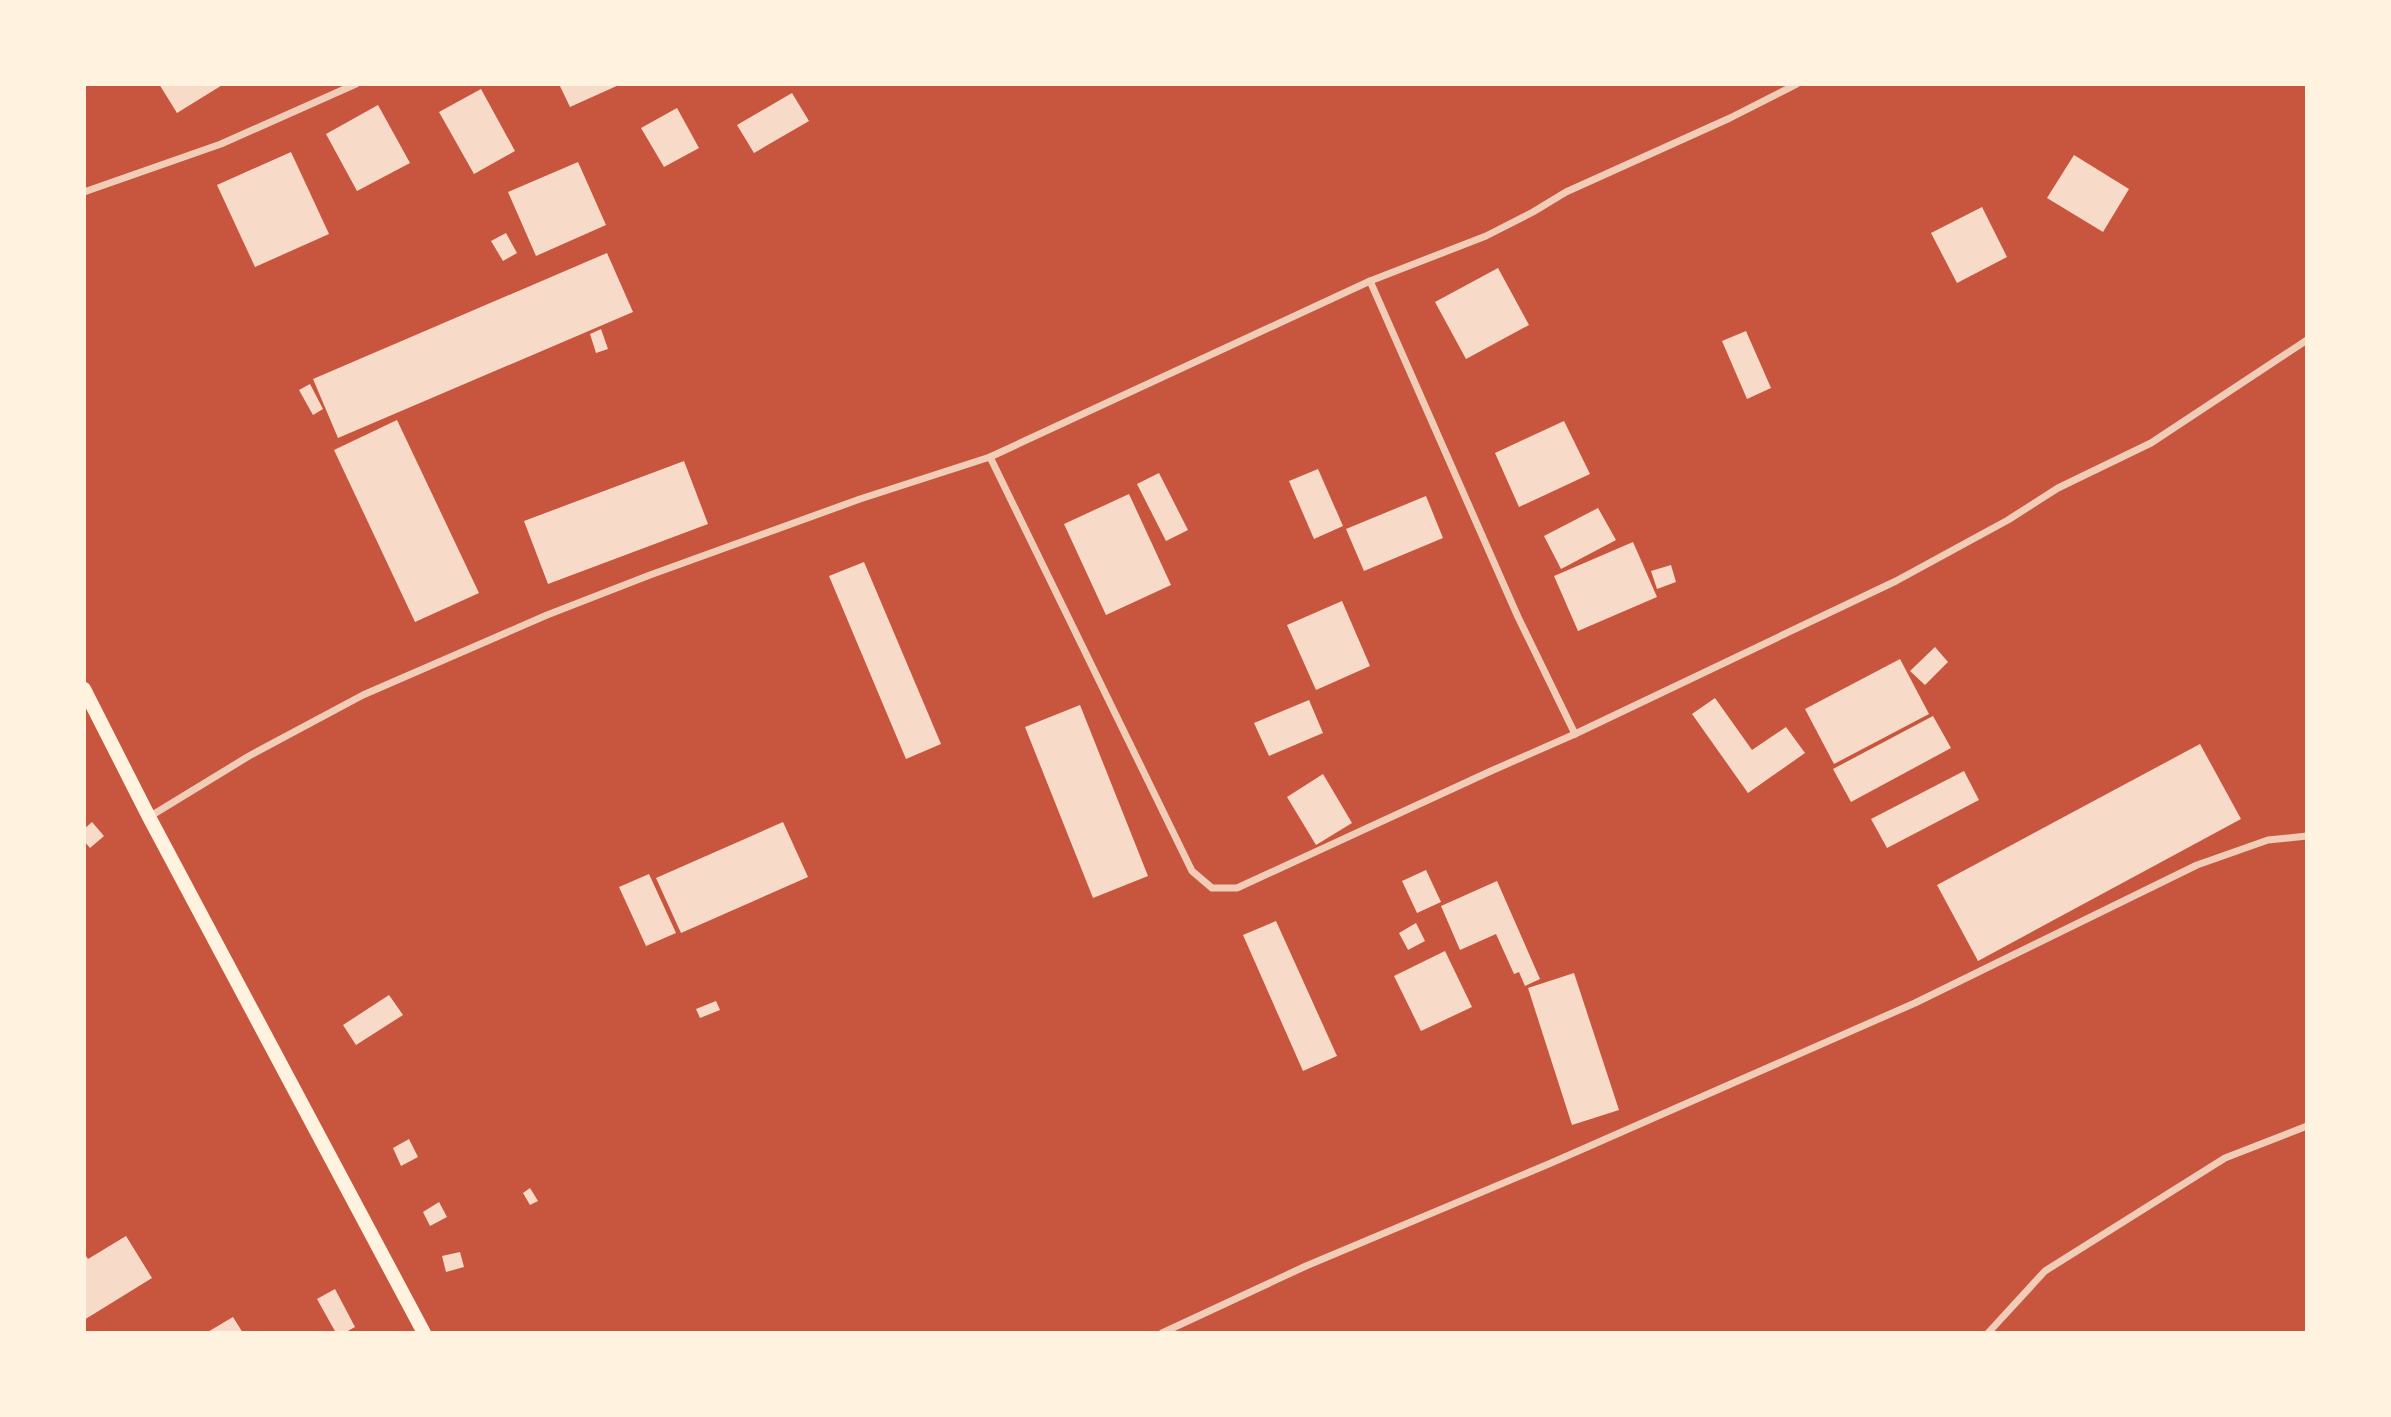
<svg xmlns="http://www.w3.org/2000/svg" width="2391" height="1417" font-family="'Alegreya Sans',sans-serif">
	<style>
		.building { fill: #f7dbc8 }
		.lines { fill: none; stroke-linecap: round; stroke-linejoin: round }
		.minor { stroke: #f1ccb7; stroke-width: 7 }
		.secondary { stroke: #fff3e0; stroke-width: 14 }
	</style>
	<rect width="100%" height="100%" fill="#c8553d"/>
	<g class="building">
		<path d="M 159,84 L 224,84 L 177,113 Z"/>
		<path d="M 559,84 L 621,84 L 570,107 Z"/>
		<path d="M 481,89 L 515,151 L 474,174 L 439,112 Z"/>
		<path d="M 792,93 L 809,121 L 754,153 L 737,125 Z"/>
		<path d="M 378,105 L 410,163 L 357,191 L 326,134 Z"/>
		<path d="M 677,108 L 699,148 L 664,167 L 641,128 Z"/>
		<path d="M 291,152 L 329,234 L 255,267 L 217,185 Z"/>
		<path d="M 2074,155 L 2129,189 L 2103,232 L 2047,198 Z"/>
		<path d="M 578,162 L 606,225 L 536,256 L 508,192 Z"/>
		<path d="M 1982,207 L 2007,257 L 1957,283 L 1931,233 Z"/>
		<path d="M 506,233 L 517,253 L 503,261 L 491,241 Z"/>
		<path d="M 607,253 L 633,312 L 338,438 L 313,379 Z"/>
		<path d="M 1498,268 L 1529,325 L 1466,359 L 1435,302 Z"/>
		<path d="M 601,329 L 608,349 L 596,353 L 590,334 Z"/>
		<path d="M 1746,331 L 1771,388 L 1747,399 L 1722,341 Z"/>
		<path d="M 310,384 L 323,409 L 313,415 L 299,390 Z"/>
		<path d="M 397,420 L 479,593 L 415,622 L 334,450 Z"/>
		<path d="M 1564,421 L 1590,474 L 1519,507 L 1495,453 Z"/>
		<path d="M 684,461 L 708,524 L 548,584 L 524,521 Z"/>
		<path d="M 1318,469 L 1343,526 L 1314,539 L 1289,481 Z"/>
		<path d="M 1159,473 L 1188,530 L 1166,541 L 1137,484 Z"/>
		<path d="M 1129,494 L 1171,585 L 1106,615 L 1064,524 Z"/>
		<path d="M 1426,496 L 1443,538 L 1364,571 L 1346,529 Z"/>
		<path d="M 1598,508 L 1616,540 L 1561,569 L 1544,536 Z"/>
		<path d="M 1633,542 L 1657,597 L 1578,631 L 1554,576 Z"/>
		<path d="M 864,562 L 941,744 L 906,759 L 829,576 Z"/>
		<path d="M 1671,565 L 1676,582 L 1657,589 L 1651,571 Z"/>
		<path d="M 1342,601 L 1370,666 L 1316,690 L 1287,625 Z"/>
		<path d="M 1935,647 L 1948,662 L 1925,685 L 1910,671 Z"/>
		<path d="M 1900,659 L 1929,714 L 1834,764 L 1805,709 Z"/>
		<path d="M 1715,698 L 1752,750 L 1786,727 L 1805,753 L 1748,793 L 1692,714 Z"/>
		<path d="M 1309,700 L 1323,733 L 1269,756 L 1254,723 Z"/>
		<path d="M 1080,705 L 1148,876 L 1093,898 L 1025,727 Z"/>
		<path d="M 1933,716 L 1951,748 L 1851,802 L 1833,769 Z"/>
		<path d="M 2200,744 L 2241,819 L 1978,961 L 1937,885 Z"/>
		<path d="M 1964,771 L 1979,800 L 1887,848 L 1871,819 Z"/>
		<path d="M 1323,774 L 1352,823 L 1316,845 L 1287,797 Z"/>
		<path d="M 92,822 L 104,836 L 90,848 L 84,841 L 84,829 Z"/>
		<path d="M 783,822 L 808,877 L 681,933 L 656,878 Z"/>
		<path d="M 1426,870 L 1441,902 L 1417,913 L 1402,881 Z"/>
		<path d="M 649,874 L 676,933 L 646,946 L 619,887 Z"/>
		<path d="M 1497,881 L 1540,979 L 1525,986 L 1519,972 L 1514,974 L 1496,934 L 1460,950 L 1441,906 Z"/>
		<path d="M 1276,921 L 1337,1056 L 1303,1071 L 1243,935 Z"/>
		<path d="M 1416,923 L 1425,941 L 1408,950 L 1399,933 Z"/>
		<path d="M 1445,951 L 1472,1007 L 1421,1031 L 1394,976 Z"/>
		<path d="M 1574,973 L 1619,1110 L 1572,1125 L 1528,988 Z"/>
		<path d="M 389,995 L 403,1015 L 356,1045 L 343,1025 Z"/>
		<path d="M 716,1001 L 720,1010 L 700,1018 L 696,1009 Z"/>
		<path d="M 409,1139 L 418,1157 L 401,1166 L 393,1148 Z"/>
		<path d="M 530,1188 L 538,1201 L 530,1205 L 523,1193 Z"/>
		<path d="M 439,1202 L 447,1217 L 430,1226 L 423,1212 Z"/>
		<path d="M 126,1236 L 152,1278 L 84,1320 L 84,1253 L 88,1259 Z"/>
		<path d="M 460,1252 L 464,1267 L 446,1272 L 442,1256 Z"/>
		<path d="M 335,1289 L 355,1327 L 344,1333 L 336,1333 L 317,1299 Z"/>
		<path d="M 233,1317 L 243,1333 L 206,1333 Z"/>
	</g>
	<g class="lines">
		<g class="minor">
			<path d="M 84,192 L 221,144 L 356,84"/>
			<path d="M 1370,281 L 1518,617 L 1575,734"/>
			<path d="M 990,457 L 1192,871 L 1212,888 L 1237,888 L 1491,771 L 1575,734 L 1896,581 L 2008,520 L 2058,488 L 2151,443 L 2307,340"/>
			<path d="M 149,817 L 249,756 L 363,695 L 547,615 L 650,575 L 860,499 L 990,457 L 1370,281 L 1486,236 L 1533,212 L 1566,192 L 1730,118 L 1797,84"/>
			<path d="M 1162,1333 L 1306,1266 L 1551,1163 L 1915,1003 L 2197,865 L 2268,840 L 2307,836"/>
			<path d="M 1988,1333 L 2045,1271 L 2225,1158 L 2307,1126"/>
		</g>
		<path class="secondary" d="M 84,689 L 149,817 L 424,1333"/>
	</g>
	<rect width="2391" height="1417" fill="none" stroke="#fff3e0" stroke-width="172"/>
</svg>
